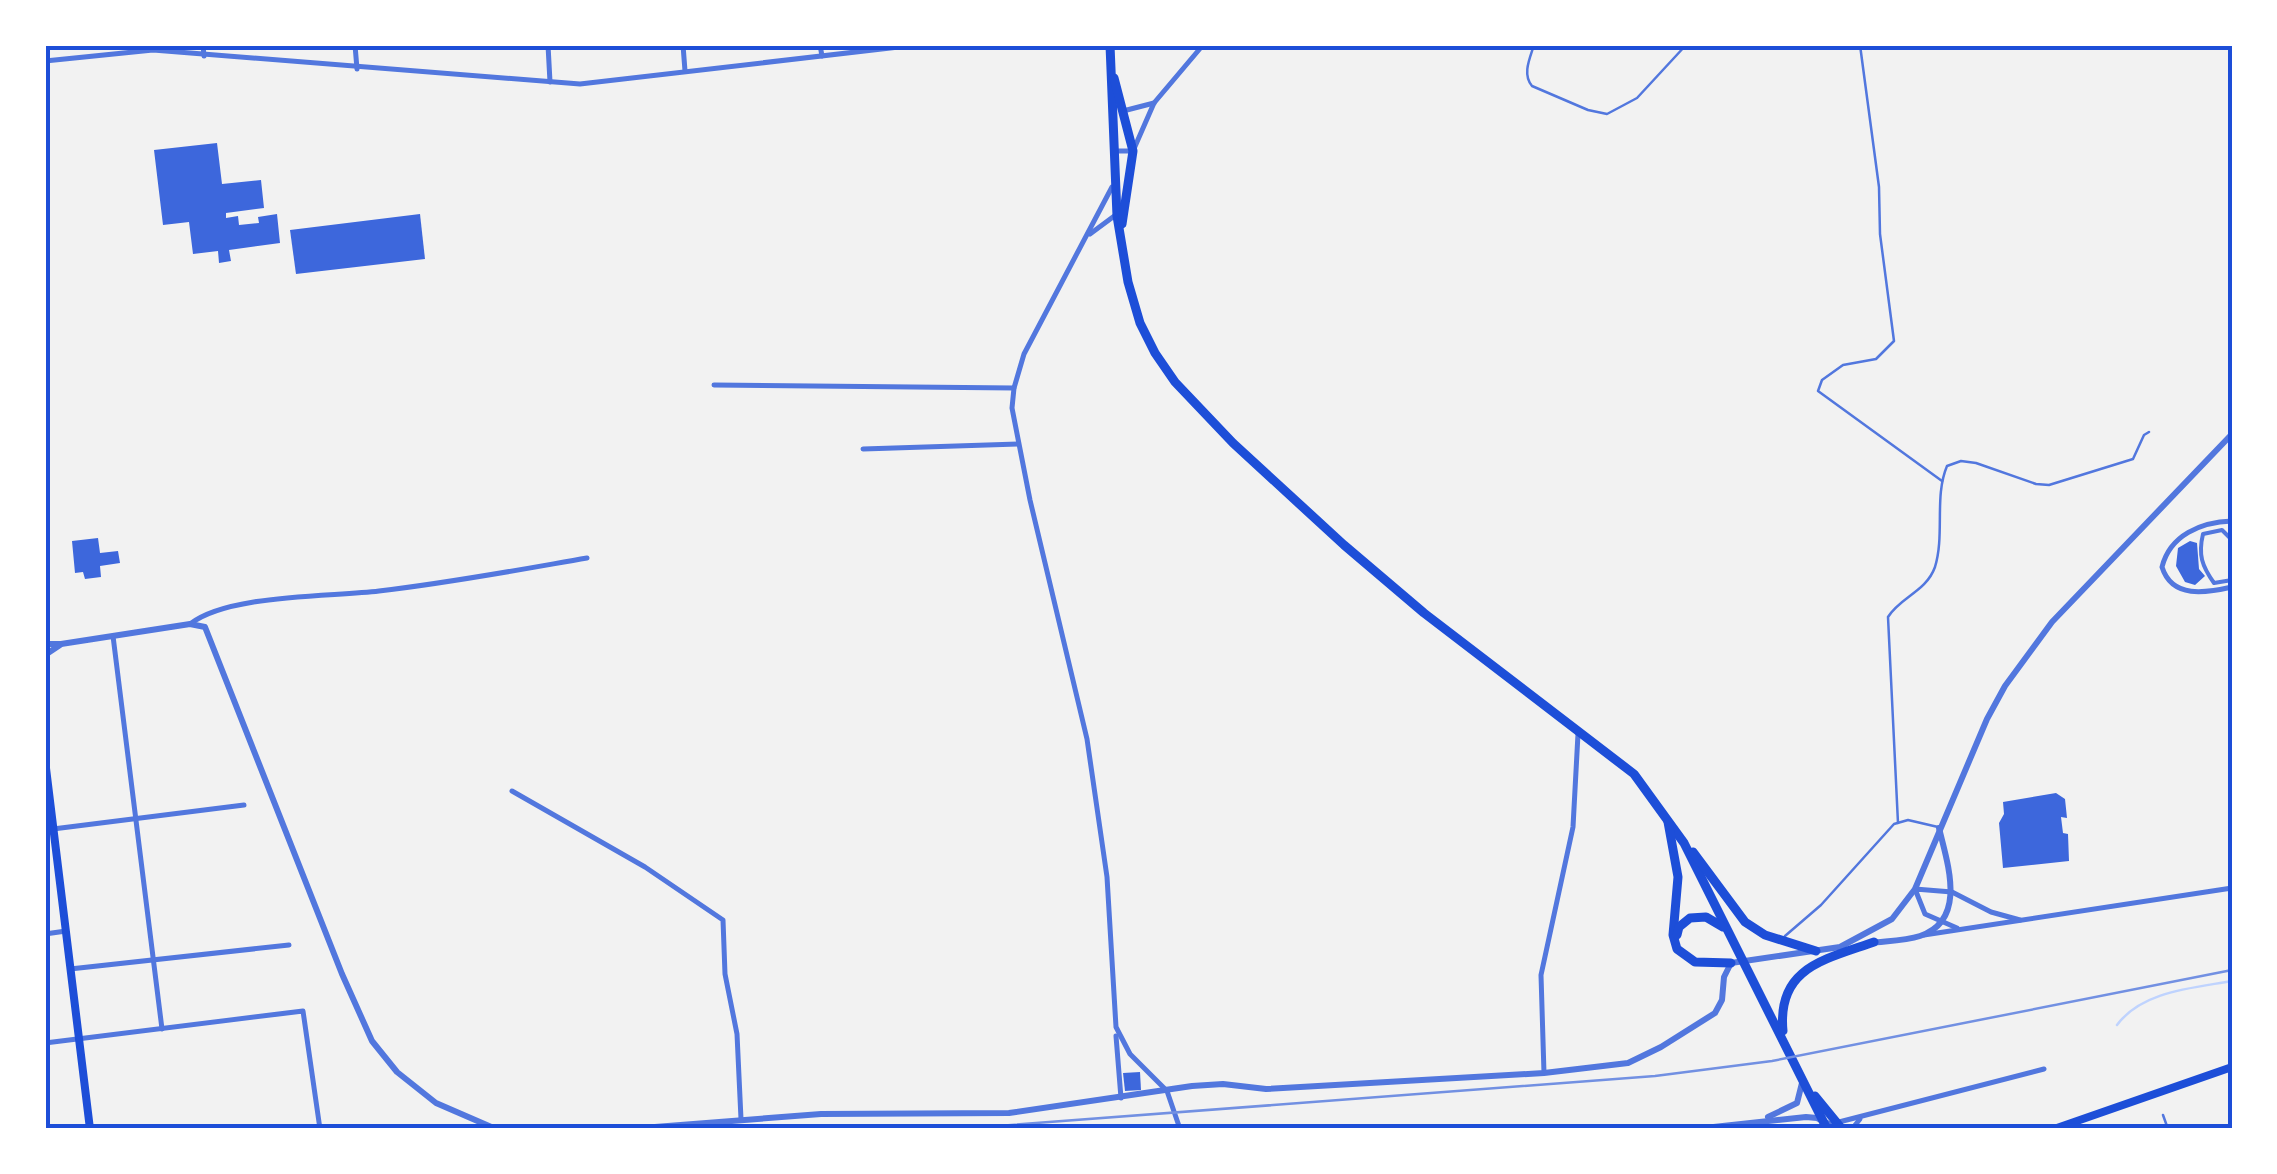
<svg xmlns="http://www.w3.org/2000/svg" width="2277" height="1174" font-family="'PT Sans',sans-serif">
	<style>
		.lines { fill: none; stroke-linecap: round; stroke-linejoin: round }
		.stream { stroke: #bfd3fe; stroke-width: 2.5 }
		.building { fill: #3d67dc }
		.service { stroke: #5277de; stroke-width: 2.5 }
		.pedestrian { stroke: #5277de; stroke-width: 4 }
		.minor { stroke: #5277de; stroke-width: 5 }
		.tertiary { stroke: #5277de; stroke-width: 6 }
		.secondary { stroke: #1d4ed8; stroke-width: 8 }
		.primary { stroke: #1d4ed8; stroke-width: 9 }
		.rail { stroke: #7290e2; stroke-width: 2.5 }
		.neatline { fill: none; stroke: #1d4ed8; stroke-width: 4 }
	</style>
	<rect width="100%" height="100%" fill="#f2f2f2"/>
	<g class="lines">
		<path class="stream" d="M 2117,1025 C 2142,991 2193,988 2232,981"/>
	</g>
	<g class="building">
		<path d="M 217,143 L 222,184 L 261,180 L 264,208 L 226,213 L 226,218 L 238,216 L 239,225 L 259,223 L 258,217 L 277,214 L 280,243 L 229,250 L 231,261 L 219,263 L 218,251 L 193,254 L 189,222 L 163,225 L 154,150 Z"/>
		<path d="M 420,214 L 425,259 L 296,274 L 290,230 Z"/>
		<path d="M 98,538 L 100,553 L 118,551 L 120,563 L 100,566 L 101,577 L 85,579 L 83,572 L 75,573 L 72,541 Z"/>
		<path d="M 2190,541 L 2197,543 L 2199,569 L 2205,576 L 2195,585 L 2185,582 L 2176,566 L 2178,548 Z"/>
		<path d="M 2056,793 L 2065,799 L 2067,818 L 2061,817 L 2063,833 L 2068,834 L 2069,861 L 2003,868 L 1999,823 L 2004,814 L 2003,802 Z"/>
		<path d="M 1140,1072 L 1141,1090 L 1125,1091 L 1123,1073 Z"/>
	</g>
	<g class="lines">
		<g class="service">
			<path d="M 1534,45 C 1530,58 1522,74 1532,86 L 1588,110 L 1607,114 L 1637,98 L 1686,45"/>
			<path d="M 1860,45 L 1879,187 L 1880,234 L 1894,341 L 1876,359 L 1843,365 L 1822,380 L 1818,391 L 1942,481"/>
			<path d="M 1898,823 L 1888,617 C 1900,597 1926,592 1935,567 C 1945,534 1934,497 1947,466 L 1961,461 L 1976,463 L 2036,484 L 2049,485 L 2133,459 L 2144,435 L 2149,432"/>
			<path d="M 1785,936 L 1821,905 L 1894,824 L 1908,820 L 1938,827"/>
			<path d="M 2163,1115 L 2168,1129"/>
		</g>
		<path class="pedestrian" d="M 2232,540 L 2222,530 L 2203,534 C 2198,555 2202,566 2214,583 L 2232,580"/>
		<g class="minor">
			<path d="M 203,45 L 204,56"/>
			<path d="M 355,45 L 357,69"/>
			<path d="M 548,45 L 550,82"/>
			<path d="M 683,45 L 685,71"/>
			<path d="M 820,45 L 822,56"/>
			<path d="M 45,61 L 153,50 L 580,84 L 916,45"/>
			<path d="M 1123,111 L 1154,103"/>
			<path d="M 1114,151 L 1133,151 L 1154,103 L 1203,45"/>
			<path d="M 1112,187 L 1024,354 L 1014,388 L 1012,408 L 1030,500 L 1087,739 L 1107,877 L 1116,1027 L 1130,1054 L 1167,1091 L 1180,1129"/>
			<path d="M 1090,234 L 1117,214"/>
			<path d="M 714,385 L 1014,388"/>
			<path d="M 863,449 L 1018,444"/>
			<path d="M 2232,521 C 2201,522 2170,535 2162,567 C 2172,599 2206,593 2232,587"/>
			<path d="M 190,624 C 228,594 330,597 379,591 C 449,583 518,570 587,558"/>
			<path d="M 113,636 L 162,1029"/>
			<path d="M 2232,703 L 2232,718"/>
			<path d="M 512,791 L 645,867 L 723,920 L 725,974 L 737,1034 L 741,1119"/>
			<path d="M 45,830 L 244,805"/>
			<path d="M 1957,928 L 1925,914 L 1915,889 L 1952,892 L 1991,912 L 2020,920"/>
			<path d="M 45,934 L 66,931"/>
			<path d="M 1924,935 L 2232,888"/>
			<path d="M 70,969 L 289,945"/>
			<path d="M 1116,1036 L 1121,1098"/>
			<path d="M 45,1043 L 303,1011 L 320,1129"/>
			<path d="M 1544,1073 L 1541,975 L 1573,827 L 1578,734"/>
			<path d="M 1839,1122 L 2044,1069"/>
			<path d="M 1852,1129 L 1860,1119"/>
		</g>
		<g class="tertiary">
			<path d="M 45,644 L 61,644 L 190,624 L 205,627 L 342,974 L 372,1041 L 397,1072 L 436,1103 L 496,1129"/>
			<path d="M 45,655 L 60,645"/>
			<path d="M 1871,943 C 1887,941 1905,941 1920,936 C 1968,920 1947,862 1939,828"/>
			<path d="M 1768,1117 L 1797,1103 L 1802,1083"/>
			<path d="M 629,1129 L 821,1114 L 1009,1113 L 1192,1086 L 1223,1084 L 1266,1089 L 1544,1073 L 1628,1063 L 1661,1047 L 1715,1013 L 1722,1000 L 1724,977 L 1731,963 L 1840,947 L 1892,919 L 1915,889 L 1987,719 L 2005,686 L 2052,622 L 2232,434"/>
			<path d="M 1695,1129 L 1806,1117 L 1817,1118 L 1839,1129"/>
		</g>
		<g class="secondary">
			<path d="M 45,760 L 90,1129"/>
			<path d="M 2054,1129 L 2232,1067"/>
		</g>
		<g class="primary">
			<path d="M 1110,45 L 1117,216 L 1128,282 L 1140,323 L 1155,353 L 1175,382 L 1233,443 L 1344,545 L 1424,613 L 1634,774 L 1684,843 L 1827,1129"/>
			<path d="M 1114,78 L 1133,151 L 1122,224"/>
			<path d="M 1668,822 L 1678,877 L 1673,935 L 1677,949 L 1695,962 L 1731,963"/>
			<path d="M 1693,852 L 1745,922 L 1765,935 L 1816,951"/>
			<path d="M 1677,935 L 1679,927 L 1690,918 L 1706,917 L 1723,927"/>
			<path d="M 1783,1031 C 1777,968 1823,960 1874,942"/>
			<path d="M 1815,1096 L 1842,1129"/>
		</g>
		<path class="rail" d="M 958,1129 L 1655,1076 L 1772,1061 L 2232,970"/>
	</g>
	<rect width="2277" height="1174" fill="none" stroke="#ffffff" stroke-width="95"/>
	<rect x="48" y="48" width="2182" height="1078" class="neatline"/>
</svg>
